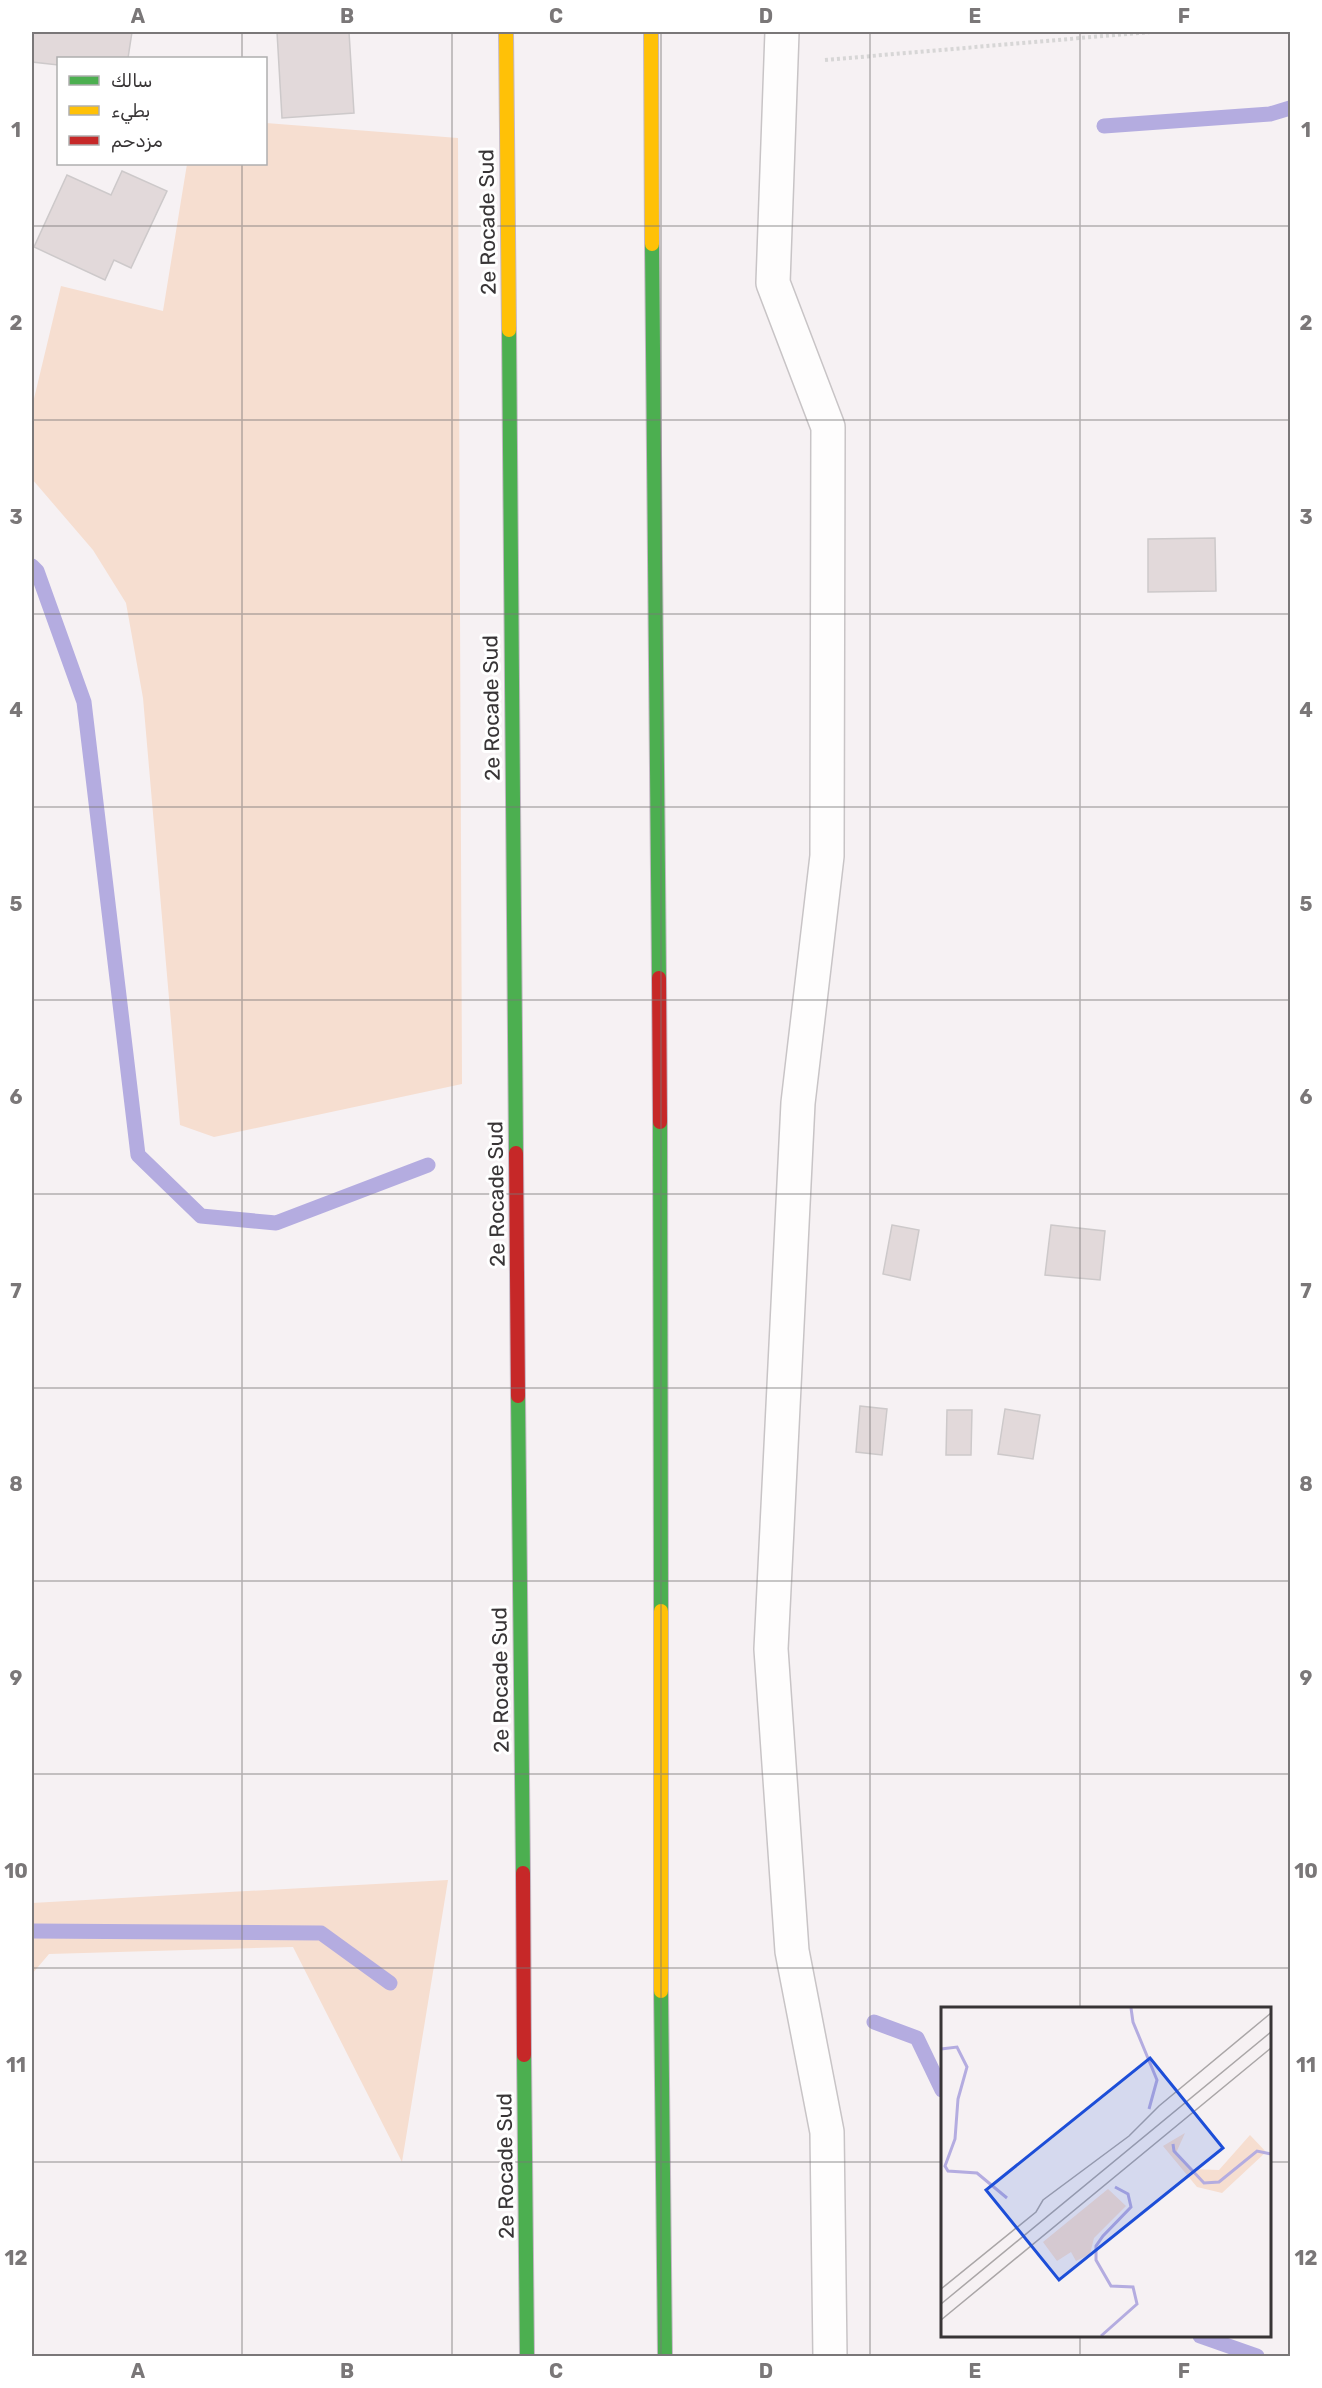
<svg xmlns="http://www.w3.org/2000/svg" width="1322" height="2388" font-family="Rubik,Cairo,sans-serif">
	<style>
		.green { fill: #f6ded0 }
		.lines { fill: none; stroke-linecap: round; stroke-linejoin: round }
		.stream { stroke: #b4ace0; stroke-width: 15 }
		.building { fill: #e2d9da; stroke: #cdc9ca; stroke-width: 1.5 }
		.street-casing { stroke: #c8c4c6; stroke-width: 36 }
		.fast-casing { stroke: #c4b8c5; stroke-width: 16 }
		.slow-casing { stroke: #c4b8c5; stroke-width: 16 }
		.jam-casing { stroke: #c4b8c5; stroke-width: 16 }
		.path { stroke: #d7d6d6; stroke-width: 4; stroke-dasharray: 3 3; stroke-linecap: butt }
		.street { stroke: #fefdfd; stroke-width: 33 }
		.fast { stroke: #4caf50; stroke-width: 14 }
		.slow { stroke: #ffc107; stroke-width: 14 }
		.jam { stroke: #c62828; stroke-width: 14 }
		.grid { fill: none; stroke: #7a7778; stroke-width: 1.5; stroke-opacity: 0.55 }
		.labels { text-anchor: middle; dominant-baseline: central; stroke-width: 6; stroke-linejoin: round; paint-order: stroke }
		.street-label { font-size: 21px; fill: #383536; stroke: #fff }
		.inset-river { fill: none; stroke: #b4ace0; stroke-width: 3 }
		.inset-road { fill: none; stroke: #aaa6a7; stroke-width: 1.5 }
		.view { fill: #1d4ed8; fill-opacity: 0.15; stroke: #1d4ed8; stroke-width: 3 }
		.inset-edge { fill: none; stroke: #383536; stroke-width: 3 }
		.neatline { fill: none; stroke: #7a7778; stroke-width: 2 }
		.grid-label { font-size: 20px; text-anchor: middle; font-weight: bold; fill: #7a7778 }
	</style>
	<rect width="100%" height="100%" fill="#f6f1f3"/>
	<g class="green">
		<path d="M 266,123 L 458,138 L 462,1084 L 214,1137 L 180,1125 L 143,698 L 126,603 L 93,550 L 32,479 L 32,407 L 61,286 L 163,311 L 187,164 L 266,164 Z"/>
		<path d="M 448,1880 L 402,2162 L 293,1947 L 49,1954 L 32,1974 L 32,1903 Z"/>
	</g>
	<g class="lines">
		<g class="stream">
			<path d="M 1104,126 L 1270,114 L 1290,108"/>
			<path d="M 32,566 L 37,571 L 84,702 L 138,1155 L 201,1216 L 276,1223 L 428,1165"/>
			<path d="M 32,1931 L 321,1933 L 390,1983"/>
			<path d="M 874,2022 L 917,2038 L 942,2090"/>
			<path d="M 1200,2336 L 1257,2356"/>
		</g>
	</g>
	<g class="building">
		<path d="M 32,32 L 132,32 L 128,58 L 58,58 L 58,65 L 32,62 Z"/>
		<path d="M 277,32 L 349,32 L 354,113 L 282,118 Z"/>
		<path d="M 122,171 L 167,191 L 131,268 L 114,260 L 105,280 L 34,247 L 67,175 L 111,195 Z"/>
		<path d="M 1215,538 L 1216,591 L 1148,592 L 1148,539 Z"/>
		<path d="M 892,1225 L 919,1230 L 910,1280 L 883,1274 Z"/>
		<path d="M 1051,1225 L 1105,1231 L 1100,1280 L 1045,1275 Z"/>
		<path d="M 860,1406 L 887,1409 L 882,1455 L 856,1452 Z"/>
		<path d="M 1005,1409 L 1040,1415 L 1033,1459 L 998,1454 Z"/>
		<path d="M 947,1410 L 972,1410 L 971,1455 L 946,1455 Z"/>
	</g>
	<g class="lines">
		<defs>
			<path id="street" d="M 782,32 L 773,283 L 828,427 L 827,856 L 798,1103 L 771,1649 L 792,1951 L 827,2132 L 830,2356"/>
			<g id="fast">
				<path d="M 652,244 L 659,978"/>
				<path d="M 509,330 L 516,1153"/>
				<path d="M 660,1122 L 661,1611"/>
				<path d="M 518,1396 L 523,1873"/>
				<path d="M 661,1991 L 665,2356"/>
				<path d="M 524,2055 L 527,2356"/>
			</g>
			<g id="slow">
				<path d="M 506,32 L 509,330"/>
				<path d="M 651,32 L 652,244"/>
				<path d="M 661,1611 L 661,1991"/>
			</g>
			<g id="jam">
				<path d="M 659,978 L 660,1122"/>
				<path d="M 516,1153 L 518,1396"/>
				<path d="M 523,1873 L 524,2055"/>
			</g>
		</defs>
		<use href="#street" class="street-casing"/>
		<use href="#fast" class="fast-casing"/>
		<use href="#slow" class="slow-casing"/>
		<use href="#jam" class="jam-casing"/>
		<path class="path" d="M 825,60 L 1150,32"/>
		<use href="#street" class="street"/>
		<use href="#fast" class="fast"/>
		<use href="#slow" class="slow"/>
		<use href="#jam" class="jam"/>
	</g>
	<path class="grid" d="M 242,32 L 242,58M 452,32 L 452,2356M 661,32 L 661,2356M 870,32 L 870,2356M 1080,32 L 1080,2008M 242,164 L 242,2356M 32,226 L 1290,226M 32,420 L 1290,420M 32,614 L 1290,614M 32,807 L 1290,807M 32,1000 L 1290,1000M 32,1194 L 1290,1194M 32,1388 L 1290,1388M 32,1581 L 1290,1581M 32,1774 L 1290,1774M 32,1968 L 1290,1968M 32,2162 L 942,2162M 1270,2162 L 1290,2162M 1080,2336 L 1080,2356"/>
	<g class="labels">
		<g class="street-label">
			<text transform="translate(487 222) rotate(-91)">2e Rocade Sud</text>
			<text transform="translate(491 708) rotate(-91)">2e Rocade Sud</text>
			<text transform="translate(496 1194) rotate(-91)">2e Rocade Sud</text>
			<text transform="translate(500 1680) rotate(-91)">2e Rocade Sud</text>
			<text transform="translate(505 2166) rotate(-91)">2e Rocade Sud</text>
		</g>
	</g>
	<g transform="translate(941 2007)">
		<rect width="330" height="330" fill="#f6f1f3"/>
		<path d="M 244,126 L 235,146 L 249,162 L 278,163 L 309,128 L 325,145 L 281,186 L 256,180 L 222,139 ZM 167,182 L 185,199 L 153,231 L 149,247 L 135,254 L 130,245 L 116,254 L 102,235 Z" fill="#f6ded0"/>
		<path class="inset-river" d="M 190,1 L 192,15 L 216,73 L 208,102M 0,42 L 16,40 L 26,60 L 17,92 L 14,132 L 4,159 L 7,164 L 36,166 L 66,191M 232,137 L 233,144 L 263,176 L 278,175 L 316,144 L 330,147M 160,329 L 196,297 L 192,280 L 170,279 L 155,253 L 155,239 L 162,229 L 190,200 L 187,187 L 174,180"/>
		<path class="inset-road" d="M 0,282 L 95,205 L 102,193 L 188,129 L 218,99 L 330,6M 0,297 L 330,25M 0,313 L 330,41"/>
		<path class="view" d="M 209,51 L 282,141 L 118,273 L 45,183 Z"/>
		<rect width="330" height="330" class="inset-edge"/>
	</g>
	<rect width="1322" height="2388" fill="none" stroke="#ffffff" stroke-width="66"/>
	<rect x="57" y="57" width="210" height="108" fill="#ffffff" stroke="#afaeaf" stroke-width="1.5"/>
	<rect x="69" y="76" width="30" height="9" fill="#4caf50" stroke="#afaeaf" stroke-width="1.5"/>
	<text x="111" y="87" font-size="18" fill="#383536">سالك</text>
	<rect x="69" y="106" width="30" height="9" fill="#ffc107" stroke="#afaeaf" stroke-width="1.5"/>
	<text x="111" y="117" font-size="18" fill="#383536">بطيء</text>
	<rect x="69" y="136" width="30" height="9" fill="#c62828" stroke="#afaeaf" stroke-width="1.5"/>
	<text x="111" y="147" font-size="18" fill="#383536">مزدحم</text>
	<rect x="33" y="33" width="1256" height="2322" class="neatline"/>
	<g class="grid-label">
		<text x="138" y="23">A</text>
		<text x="347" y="23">B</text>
		<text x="556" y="23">C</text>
		<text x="766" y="23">D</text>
		<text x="975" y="23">E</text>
		<text x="1184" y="23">F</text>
		<text x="16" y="137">1</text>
		<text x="1306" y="137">1</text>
		<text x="16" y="330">2</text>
		<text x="1306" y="330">2</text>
		<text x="16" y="524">3</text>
		<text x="1306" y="524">3</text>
		<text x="16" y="717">4</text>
		<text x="1306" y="717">4</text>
		<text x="16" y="911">5</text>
		<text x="1306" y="911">5</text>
		<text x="16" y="1104">6</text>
		<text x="1306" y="1104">6</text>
		<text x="16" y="1298">7</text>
		<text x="1306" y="1298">7</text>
		<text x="16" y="1491">8</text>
		<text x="1306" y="1491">8</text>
		<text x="16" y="1685">9</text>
		<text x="1306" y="1685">9</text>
		<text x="16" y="1878">10</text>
		<text x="1306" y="1878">10</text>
		<text x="16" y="2072">11</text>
		<text x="1306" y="2072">11</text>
		<text x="16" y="2265">12</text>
		<text x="1306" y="2265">12</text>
		<text x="138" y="2378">A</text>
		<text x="347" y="2378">B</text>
		<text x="556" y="2378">C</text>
		<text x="766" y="2378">D</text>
		<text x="975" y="2378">E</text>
		<text x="1184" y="2378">F</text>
	</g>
</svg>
